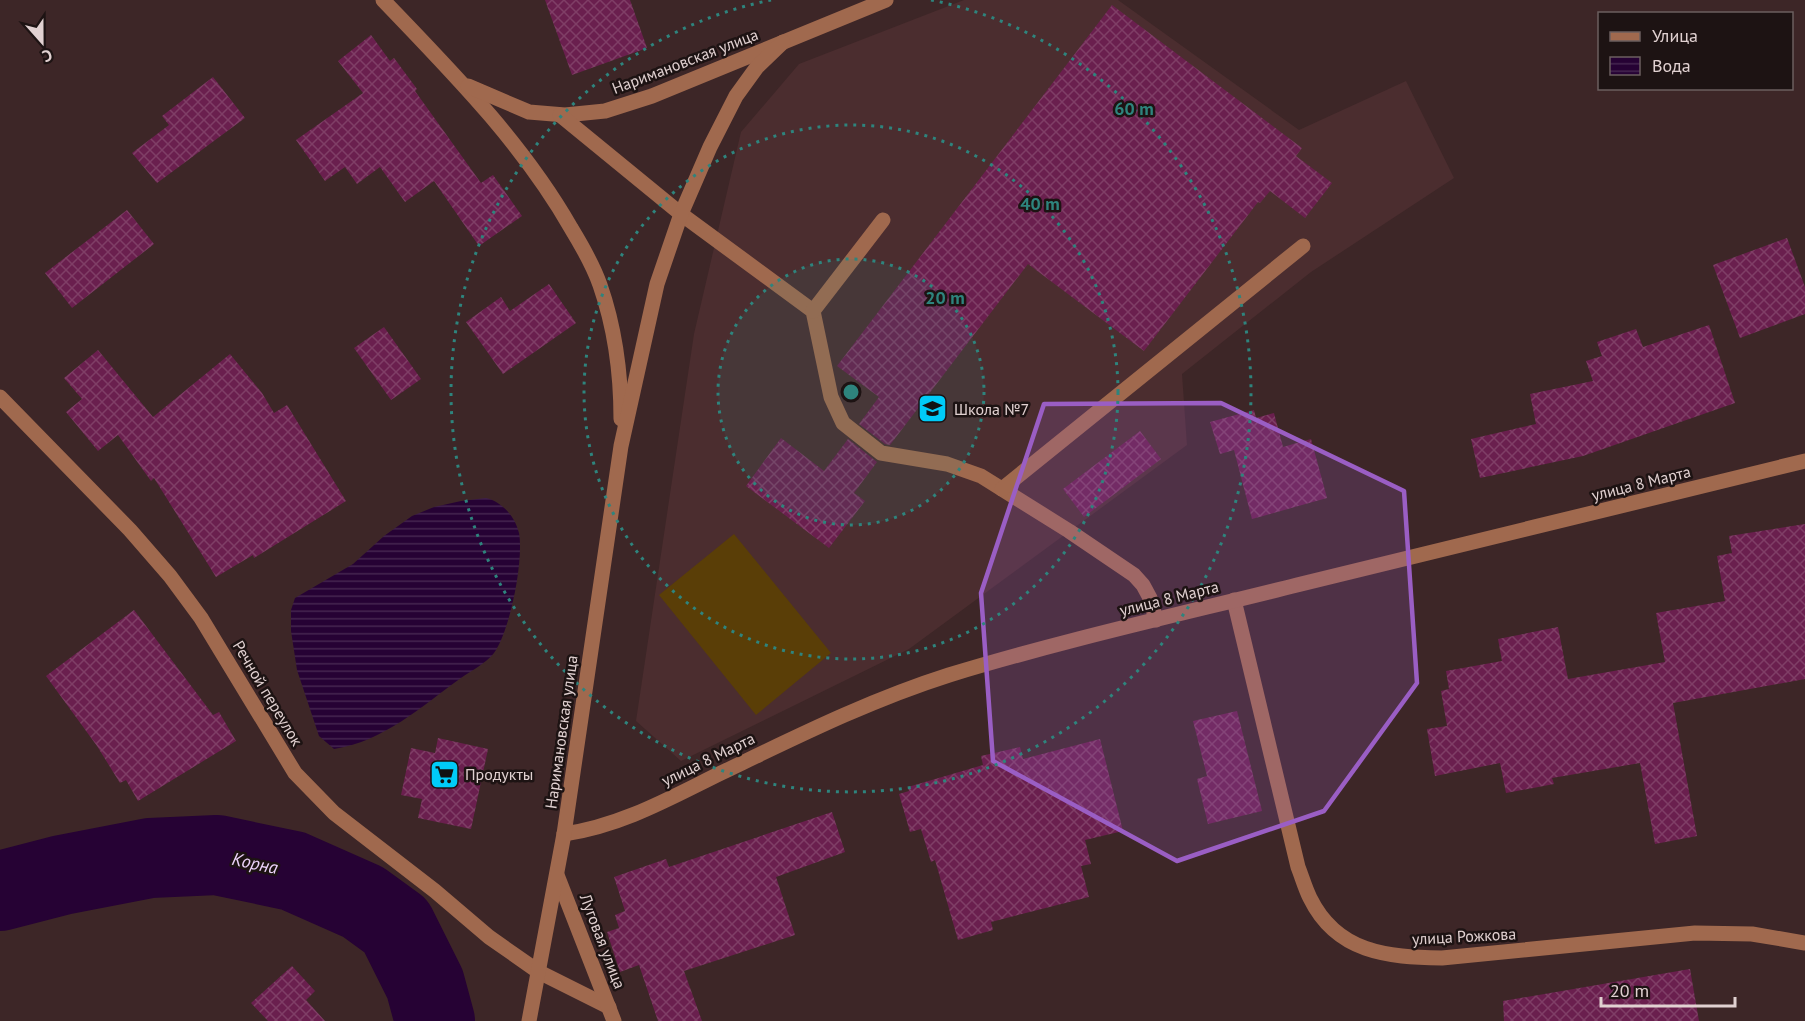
<svg xmlns="http://www.w3.org/2000/svg" width="1805" height="1021" font-family="'PT Sans',sans-serif">
	<style>
		.built { fill: #4b2d2f }
		.pitch { fill: #5a3e07 }
		.water { fill: url(#water-rules) }
		.lines { fill: none; stroke-linecap: round; stroke-linejoin: round }
		.river { stroke: #260234; stroke-width: 80 }
		.building { fill: url(#building-cross-hatch) }
		.minor { stroke: #a0694e; stroke-width: 15 }
		.marked { fill: #9a5ec4; fill-opacity: 0.2; stroke: #9a5ec4; stroke-width: 4.5; stroke-linejoin: round }
		.ring { fill: none; stroke: #2e847d; stroke-width: 3; stroke-dasharray: 3 6 }
		.labels { text-anchor: middle; dominant-baseline: central; stroke-width: 5; stroke-linejoin: round; paint-order: stroke }
		.street-label { font-size: 16px; fill: #e1d1d1; stroke: #1d1313 }
		.poi-label { font-size: 16px; fill: #e1d1d1; stroke: #1d1313; text-anchor: start }
		.water-label { font-size: 18px; font-style: italic; fill: #edd3fb; stroke: #1d1313 }
		.centre { fill: #2e847d; stroke: #1d1313; stroke-width: 3 }
		.ring-label { font-size: 18px; text-anchor: middle; font-weight: bold; fill: #2e847d; stroke: #1d1313; stroke-width: 5; stroke-linejoin: round; paint-order: stroke }
	</style>
	<defs>
		<pattern id="water-rules" width="6" height="5" patternUnits="userSpaceOnUse" patternTransform="scale(1.5)"><rect width="6" height="5" fill="#260234"/><path d="M0 2.5h6" fill="none" stroke="#452650"/></pattern>
		<pattern id="building-cross-hatch" width="8" height="8" patternUnits="userSpaceOnUse" patternTransform="scale(1.5)"><rect width="8" height="8" fill="#6a1f4e"/><path d="M0 0l8 8M0 8l8-8" fill="none" stroke="#7f3e66"/></pattern>
	</defs>
	<rect width="100%" height="100%" fill="#3d2627"/>
	<path class="built" d="M 964,0 L 1118,0 L 1299,130 L 1406,81 L 1454,178 L 1311,272 L 1182,374 L 1187,445 L 909,649 L 681,761 L 636,721 L 694,334 L 741,132 L 799,64 Z"/>
	<path class="pitch" d="M 734,534 L 831,653 L 756,715 L 659,595 Z"/>
	<path class="water" d="M 486,498 C 502,502 515,516 519,533 C 524,560 510,631 494,653 C 486,663 471,671 461,678 C 422,706 383,742 334,749 L 319,736 L 297,670 L 291,631 L 291,610 L 295,598 L 353,564 L 384,536 L 412,516 L 434,507 L 461,501 Z"/>
	<g class="lines">
		<path class="river" d="M 0,891 L 62,875 L 150,858 L 217,855 L 293,871 L 363,902 L 396,926 L 425,984 L 435,1021"/>
	</g>
	<g class="building">
		<path d="M 545,0 L 630,0 L 647,48 L 572,75 Z"/>
		<path d="M 1112,5 L 1302,148 L 1296,156 L 1332,183 L 1305,218 L 1270,191 L 1260,203 L 1258,202 L 1144,351 L 1028,264 L 890,445 L 885,444 L 859,424 L 879,397 L 837,366 Z"/>
		<path d="M 371,35 L 390,61 L 394,58 L 417,89 L 415,91 L 481,183 L 493,175 L 522,216 L 479,246 L 434,181 L 405,202 L 380,167 L 357,184 L 345,167 L 325,181 L 296,140 L 363,93 L 338,61 Z"/>
		<path d="M 213,77 L 245,118 L 157,183 L 132,153 L 169,125 L 162,116 Z"/>
		<path d="M 127,210 L 154,244 L 72,308 L 45,273 Z"/>
		<path d="M 1787,238 L 1805,287 L 1805,314 L 1740,338 L 1713,265 Z"/>
		<path d="M 549,284 L 576,323 L 503,374 L 466,322 L 501,297 L 510,311 Z"/>
		<path d="M 1709,325 L 1735,403 L 1583,456 L 1480,478 L 1471,439 L 1536,424 L 1530,394 L 1593,381 L 1586,361 L 1602,356 L 1597,342 L 1636,329 L 1643,347 Z"/>
		<path d="M 384,327 L 421,379 L 391,400 L 354,348 Z"/>
		<path d="M 98,350 L 153,417 L 230,354 L 262,393 L 274,413 L 287,405 L 346,501 L 254,558 L 253,555 L 216,577 L 154,478 L 151,481 L 118,435 L 98,451 L 66,412 L 82,399 L 64,378 Z"/>
		<path d="M 1254,410 L 1256,418 L 1274,413 L 1283,447 L 1311,439 L 1327,498 L 1252,519 L 1234,450 L 1220,454 L 1210,422 Z"/>
		<path d="M 1140,431 L 1161,459 L 1084,517 L 1063,489 Z"/>
		<path d="M 781,438 L 824,471 L 848,439 L 877,462 L 854,493 L 865,501 L 829,548 L 746,486 Z"/>
		<path d="M 1805,524 L 1805,679 L 1673,703 L 1697,836 L 1655,844 L 1640,763 L 1552,778 L 1554,784 L 1506,793 L 1500,763 L 1435,776 L 1427,729 L 1447,726 L 1441,691 L 1449,689 L 1446,671 L 1502,661 L 1498,639 L 1558,627 L 1568,679 L 1665,662 L 1656,613 L 1725,601 L 1717,556 L 1732,553 L 1729,536 Z"/>
		<path d="M 134,610 L 213,715 L 219,712 L 236,741 L 138,801 L 126,780 L 120,783 L 97,746 L 46,676 Z"/>
		<path d="M 1237,711 L 1262,811 L 1208,824 L 1197,779 L 1207,776 L 1193,721 Z"/>
		<path d="M 438,738 L 488,749 L 471,829 L 418,818 L 422,799 L 401,795 L 411,748 L 435,753 Z"/>
		<path d="M 1100,739 L 1123,831 L 1085,840 L 1091,864 L 1081,866 L 1089,897 L 991,922 L 993,930 L 958,940 L 935,860 L 931,862 L 921,829 L 910,832 L 899,794 L 909,791 L 908,787 L 983,765 L 981,756 L 1020,747 L 1023,759 Z"/>
		<path d="M 832,812 L 845,852 L 776,877 L 795,935 L 684,971 L 702,1021 L 658,1021 L 639,965 L 620,972 L 607,932 L 619,928 L 615,915 L 625,911 L 614,877 L 666,859 L 669,867 Z"/>
		<path d="M 292,966 L 315,991 L 306,1000 L 325,1021 L 268,1021 L 251,1003 Z"/>
		<path d="M 1690,969 L 1699,1021 L 1504,1021 L 1503,1001 Z"/>
	</g>
	<g class="lines">
		<g class="minor">
			<path d="M 383,0 C 451,71 522,142 571,228 C 582,246 593,265 600,285 C 615,328 621,374 621,419"/>
			<path d="M 468,86 L 529,112 L 565,115 L 605,111 L 652,96 L 886,0"/>
			<path d="M 560,115 L 681,214 L 813,311 L 831,397 L 843,423 L 881,453 L 947,464 L 981,476 L 1069,531 L 1134,575 L 1143,585 L 1150,598 L 1156,620"/>
			<path d="M 813,311 L 883,220"/>
			<path d="M 0,397 L 130,530 L 170,576 L 201,618 L 295,773 L 334,813 L 435,891 L 489,937 L 539,972 L 609,1007"/>
			<path d="M 1002,489 L 1303,246"/>
			<path d="M 1234,600 L 1298,867 C 1302,877 1305,888 1310,898 C 1337,953 1387,957 1442,958 L 1695,933 L 1752,934 L 1805,943"/>
			<path d="M 564,834 C 621,826 670,798 721,773 C 796,737 870,700 949,675 C 1064,640 1181,614 1297,585 C 1467,544 1636,502 1805,461"/>
			<path d="M 557,875 L 614,1021"/>
			<path d="M 529,1021 L 564,834 L 621,446 L 657,284 L 681,214 L 710,147 L 736,96 L 757,67 L 783,42"/>
		</g>
	</g>
	<path class="marked" d="M 1221,403 L 1404,491 L 1417,683 L 1324,811 L 1177,861 L 993,761 L 981,593 L 1044,404 Z"/>
	<circle cx="851" cy="392" r="133" fill="#2e847d" fill-opacity=".12"/>
	<g class="ring">
		<circle cx="851" cy="392" r="133"/>
		<circle cx="851" cy="392" r="267"/>
		<path d="M931 0A400 400 0 1 1 771 0"/>
	</g>
	<defs>
		<symbol id="school-square" viewBox="-11 -11 22 22"><rect x="-9" y="-9" width="18" height="18" rx="4" fill="#00cbf8" stroke="#1d1313"/><path d="M0-5L7-2L0 1L-7-2ZM-4 1L0 2.5L4 1V4Q0 6-4 4Z" fill="#111"/></symbol>
		<symbol id="supermarket-square" viewBox="-11 -11 22 22"><rect x="-9" y="-9" width="18" height="18" rx="4" fill="#00cbf8" stroke="#1d1313"/><path d="M-6-5.5h2.5l.6 2H6L4.5 2H-2.5L-4.4-4H-6ZM-1.5 3.2a1.3 1.3 0 1 0 .1 0ZM3 3.2a1.3 1.3 0 1 0 .1 0Z" fill="#111"/></symbol>
	</defs>
	<g fill-rule="evenodd">
		<use href="#school-square" x="916" y="392" width="33" height="33"/>
		<use href="#supermarket-square" x="428" y="758" width="33" height="33"/>
	</g>
	<g class="labels">
		<g class="street-label">
			<text transform="translate(685 61) rotate(-21)">Наримановская улица</text>
			<text transform="translate(1641 483) rotate(-14)">улица 8 Марта</text>
			<text transform="translate(1169 598) rotate(-14)">улица 8 Марта</text>
			<text transform="translate(268 693) rotate(59)">Речной переулок</text>
			<text transform="translate(561 732) rotate(-82)">Наримановская улица</text>
			<text transform="translate(708 759) rotate(-26)">улица 8 Марта</text>
			<text transform="translate(1464 936) rotate(-3)">улица Рожкова</text>
			<text transform="translate(603 941) rotate(69)">Луговая улица</text>
		</g>
		<g class="poi-label">
			<text x="954" y="409">Школа №7</text>
			<text x="465" y="774">Продукты</text>
		</g>
		<g class="water-label">
			<text transform="translate(255 863) rotate(12)">Корна</text>
		</g>
	</g>
	<circle cx="851" cy="392" r="9" class="centre"/>
	<g class="ring-label">
		<text x="1134" y="115">60 m</text>
		<text x="1040" y="210">40 m</text>
		<text x="945" y="304">20 m</text>
	</g>
	<rect x="1598" y="12" width="195" height="78" fill="#1d1313" stroke="#6b5f5f" stroke-width="1.5"/>
	<rect x="1610" y="32" width="30" height="9" fill="#a0694e" stroke="#6b5f5f" stroke-width="1.5"/>
	<text x="1652" y="42" font-size="18" fill="#e1d1d1">Улица</text>
	<rect x="1610" y="57" width="30" height="18" fill="url(#water-rules)" stroke="#6b5f5f" stroke-width="1.5"/>
	<text x="1652" y="72" font-size="18" fill="#e1d1d1">Вода</text>
	<g transform="translate(42 42) rotate(159)" stroke="#1d1313" stroke-width="4.5" paint-order="stroke">
	<path d="M0-4.5L10 22L0 15L-10 22Z" fill="#e1d1d1"/>
	<text y="-9" font-size="16" font-weight="bold" text-anchor="middle" fill="#e1d1d1">С</text>
	</g>
	<path d="M1601 997v9h134v-9" fill="none" stroke="#e1d1d1" stroke-width="3"/>
	<text x="1610" y="997" font-size="18" fill="#e1d1d1" stroke="#1d1313" stroke-width="4.5" paint-order="stroke">20 m</text>
</svg>
